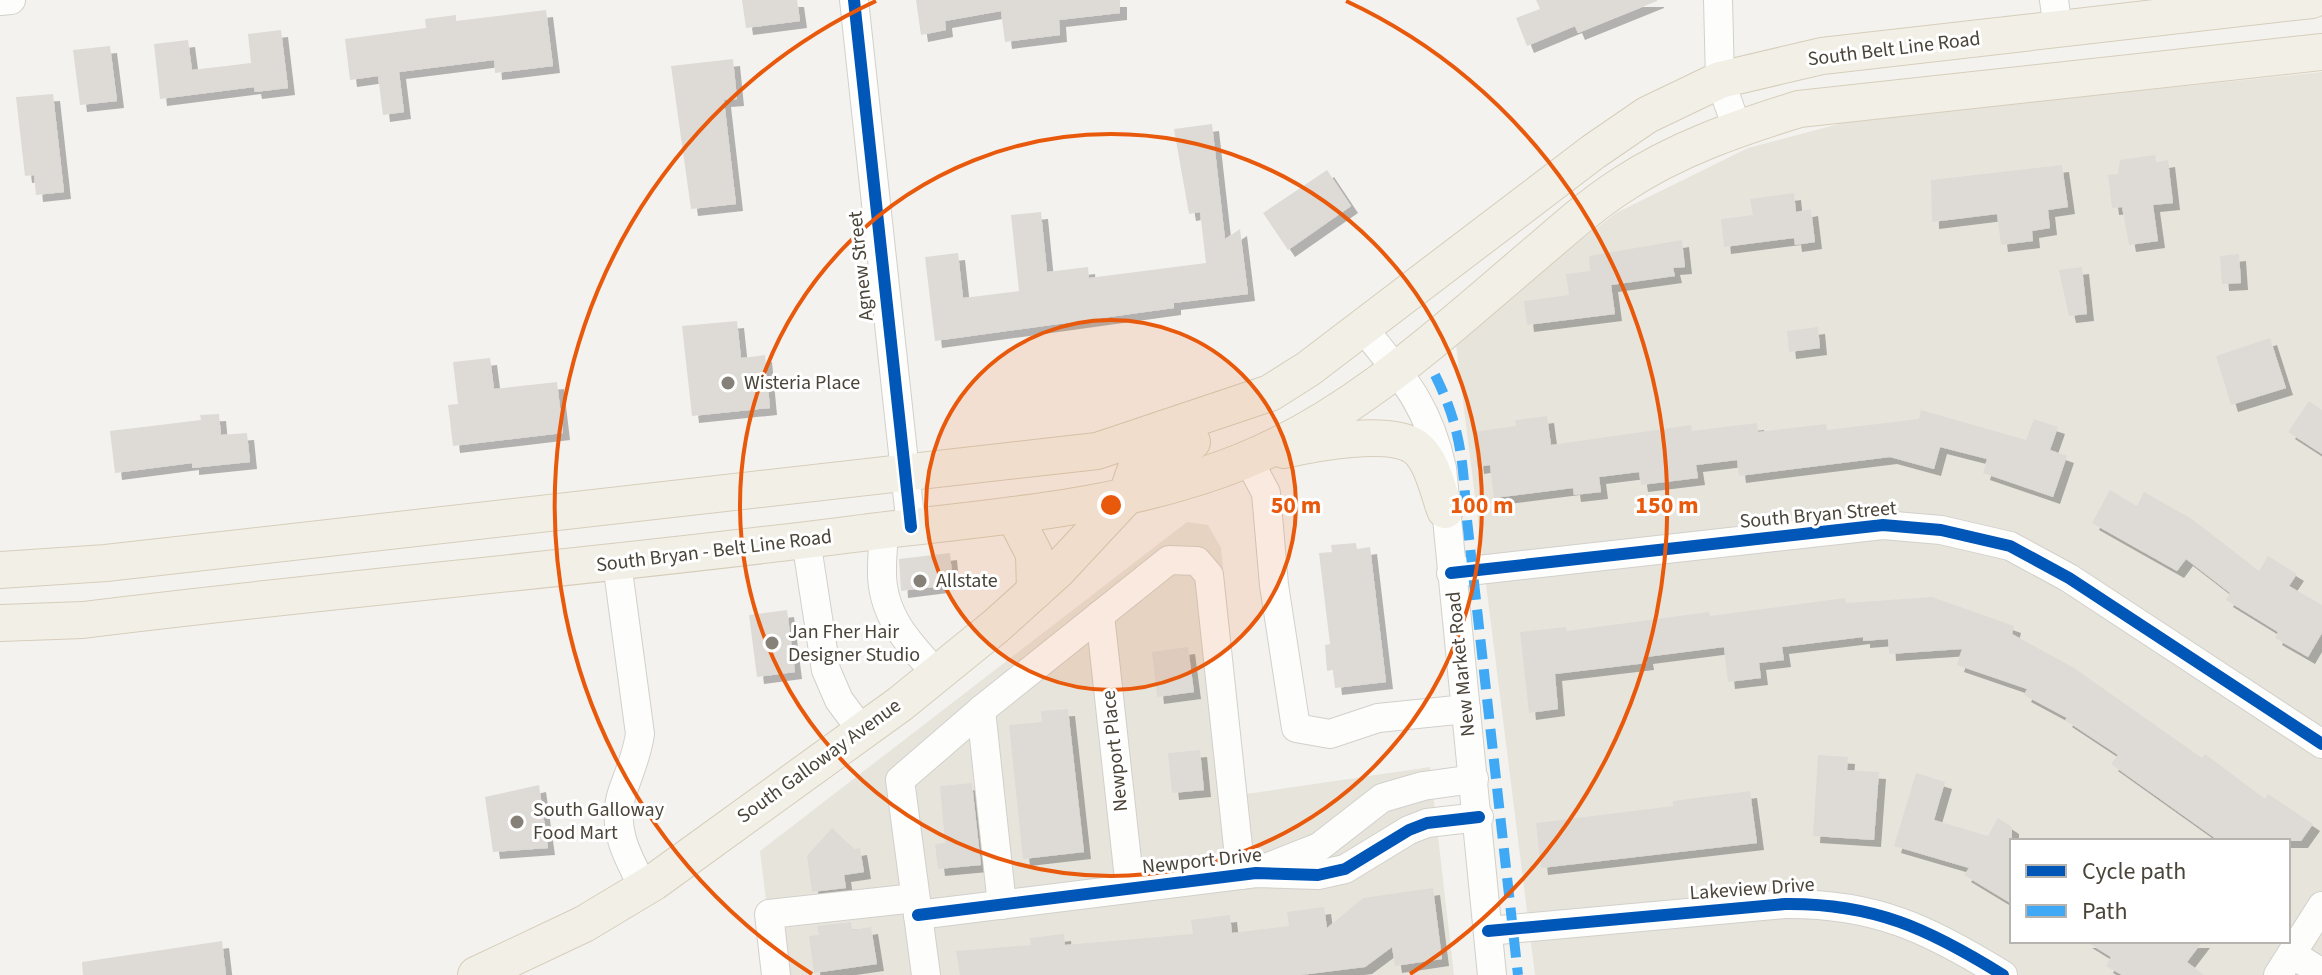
<svg xmlns="http://www.w3.org/2000/svg" width="2322" height="975" font-family="'Source Sans 3',sans-serif">
	<style>
		.residential { fill: #e7e4dc; fill-rule: evenodd }
		.building { fill: #dedbd6; filter: url(#shadow) }
		.lines { fill: none; stroke-linecap: round; stroke-linejoin: round }
		.minor-casing { stroke: #d2d0cb; stroke-width: 30 }
		.major-casing { stroke: #d6cebb; stroke-width: 38 }
		.minor { stroke: #fdfdfc; stroke-width: 28 }
		.major { stroke: #f2efe6; stroke-width: 36 }
		.quiet { stroke: #3fa9f5; stroke-width: 10; stroke-dasharray: 20 10; stroke-linecap: butt }
		.cycleway-casing { stroke: #fff; stroke-width: 17 }
		.cycleway { stroke: #0057b8; stroke-width: 12 }
		.ring { fill: none; stroke: #e8590c; stroke-width: 4 }
		.poi-dot { fill: #868178; stroke: #fff; stroke-width: 3 }
		.labels { text-anchor: middle; dominant-baseline: central; stroke-width: 6; stroke-linejoin: round; paint-order: stroke }
		.street-label { font-size: 20px; fill: #4b4439; stroke: #fff }
		.poi-label { font-size: 20px; fill: #4b4439; stroke: #fff; text-anchor: start }
		.centre { fill: #e8590c; stroke: #fff; stroke-width: 4 }
		.ring-label { font-size: 24px; text-anchor: middle; font-weight: bold; fill: #e8590c; stroke: #fff; stroke-width: 6; stroke-linejoin: round; paint-order: stroke }
	</style>
	<defs>
		<filter id="shadow"><feDropShadow dx="7" dy="7" stdDeviation="0" flood-color="#0004"/></filter>
	</defs>
	<rect width="100%" height="100%" fill="#f4f2ee"/>
	<g class="residential">
		<path d="M 2322,72 L 2322,975 L 1535,975 L 1455,337 L 1616,213 L 1748,148 L 1854,120 ZM 2012,841 L 2288,841 L 2288,941 L 2012,941 Z"/>
		<path d="M 1187,522 L 1208,525 L 1221,548 L 1246,794 L 1430,767 L 1454,975 L 775,975 L 760,851 Z"/>
	</g>
	<g class="building">
		<path d="M 742,0 L 797,0 L 800,21 L 746,28 Z"/>
		<path d="M 916,0 L 1120,0 L 1120,13 L 1059,20 L 1060,35 L 1005,42 L 1001,11 L 945,21 L 946,30 L 921,35 Z"/>
		<path d="M 1536,0 L 1657,0 L 1657,1 L 1578,33 L 1575,26 L 1527,46 L 1516,18 L 1540,9 Z"/>
		<path d="M 546,10 L 553,66 L 495,73 L 494,60 L 399,72 L 404,112 L 383,115 L 378,76 L 350,80 L 345,39 L 426,28 L 425,19 L 456,15 L 456,21 Z"/>
		<path d="M 281,30 L 288,88 L 255,92 L 254,87 L 160,99 L 154,44 L 188,40 L 192,70 L 251,63 L 248,34 Z"/>
		<path d="M 110,46 L 117,101 L 80,105 L 73,50 Z"/>
		<path d="M 733,59 L 737,99 L 724,100 L 736,204 L 691,209 L 671,66 Z"/>
		<path d="M 53,94 L 64,192 L 36,195 L 34,175 L 25,176 L 16,97 Z"/>
		<path d="M 1212,124 L 1225,239 L 1240,229 L 1248,294 L 1174,303 L 1174,308 L 935,341 L 925,257 L 958,253 L 963,298 L 1019,291 L 1011,215 L 1041,212 L 1047,272 L 1088,267 L 1089,278 L 1206,263 L 1200,212 L 1189,214 L 1174,129 Z"/>
		<path d="M 2155,155 L 2156,162 L 2168,160 L 2173,203 L 2153,205 L 2158,241 L 2129,245 L 2122,207 L 2112,208 L 2108,175 L 2118,174 L 2120,160 Z"/>
		<path d="M 2062,165 L 2068,207 L 2048,210 L 2050,228 L 2032,231 L 2033,241 L 2001,245 L 1997,214 L 1932,222 L 1931,180 Z"/>
		<path d="M 1327,170 L 1351,206 L 1288,250 L 1263,213 Z"/>
		<path d="M 1794,193 L 1796,212 L 1811,209 L 1815,242 L 1795,245 L 1794,238 L 1724,247 L 1721,219 L 1753,215 L 1750,199 Z"/>
		<path d="M 1682,240 L 1685,267 L 1673,268 L 1675,276 L 1611,285 L 1615,314 L 1527,325 L 1524,301 L 1569,295 L 1566,274 L 1590,271 L 1589,256 Z"/>
		<path d="M 2239,254 L 2241,283 L 2222,284 L 2220,256 Z"/>
		<path d="M 2082,267 L 2087,314 L 2069,316 L 2059,270 Z"/>
		<path d="M 737,321 L 741,358 L 765,355 L 770,408 L 692,416 L 682,326 Z"/>
		<path d="M 1818,327 L 1820,348 L 1789,352 L 1787,331 Z"/>
		<path d="M 2270,338 L 2286,388 L 2231,405 L 2216,356 Z"/>
		<path d="M 490,358 L 494,389 L 557,382 L 563,433 L 453,446 L 448,405 L 458,404 L 453,362 Z"/>
		<path d="M 2309,401 L 2322,410 L 2322,454 L 2288,432 Z"/>
		<path d="M 1921,410 L 2026,440 L 2034,419 L 2058,427 L 2050,450 L 2067,456 L 2053,497 L 1983,473 L 1987,459 L 1940,447 L 1934,469 L 1890,457 L 1739,476 L 1737,460 L 1696,465 L 1698,478 L 1641,485 L 1639,472 L 1599,477 L 1601,492 L 1574,495 L 1573,488 L 1494,498 L 1490,465 L 1477,467 L 1473,432 L 1516,426 L 1515,420 L 1547,416 L 1551,445 L 1691,425 L 1692,431 L 1757,423 L 1758,432 L 1826,424 L 1827,430 L 1919,419 Z"/>
		<path d="M 219,414 L 221,435 L 247,433 L 250,462 L 192,468 L 192,463 L 115,473 L 110,431 L 201,420 L 200,415 Z"/>
		<path d="M 2110,490 L 2137,506 L 2144,492 L 2192,519 L 2259,571 L 2268,556 L 2297,574 L 2289,586 L 2322,605 L 2322,633 L 2308,657 L 2275,638 L 2278,632 L 2226,600 L 2230,593 L 2186,559 L 2177,571 L 2092,523 Z"/>
		<path d="M 1356,543 L 1357,549 L 1370,547 L 1386,682 L 1335,688 L 1333,670 L 1327,671 L 1325,645 L 1330,644 L 1319,553 L 1332,552 L 1331,545 Z"/>
		<path d="M 950,553 L 952,574 L 940,576 L 941,586 L 901,591 L 899,559 Z"/>
		<path d="M 1932,597 L 2014,626 L 2012,634 L 2074,668 L 2202,758 L 2205,754 L 2265,799 L 2268,794 L 2313,824 L 2301,841 L 2219,841 L 2111,764 L 2118,755 L 2065,720 L 2067,718 L 2024,695 L 2027,689 L 1957,665 L 1962,649 L 1889,654 L 1888,639 L 1863,641 L 1863,637 L 1782,647 L 1784,660 L 1759,663 L 1761,678 L 1728,682 L 1724,647 L 1646,657 L 1647,663 L 1555,674 L 1558,709 L 1529,713 L 1520,632 L 1566,627 L 1567,631 L 1709,612 L 1710,616 L 1845,598 L 1846,603 Z"/>
		<path d="M 787,610 L 795,672 L 757,677 L 749,615 Z"/>
		<path d="M 1188,647 L 1194,692 L 1157,697 L 1152,652 Z"/>
		<path d="M 1068,709 L 1084,852 L 1023,859 L 1009,725 L 1042,722 L 1041,711 Z"/>
		<path d="M 1200,750 L 1204,790 L 1172,793 L 1168,753 Z"/>
		<path d="M 1818,755 L 1848,757 L 1847,770 L 1879,772 L 1874,840 L 1813,836 Z"/>
		<path d="M 1916,773 L 1945,782 L 1934,820 L 1988,836 L 1998,818 L 2012,827 L 2012,904 L 1964,875 L 1969,868 L 1894,846 Z"/>
		<path d="M 972,783 L 981,865 L 938,869 L 935,844 L 945,843 L 940,786 Z"/>
		<path d="M 539,785 L 548,848 L 493,852 L 485,797 Z"/>
		<path d="M 1750,791 L 1757,843 L 1541,868 L 1536,823 L 1673,806 L 1673,801 Z"/>
		<path d="M 832,828 L 854,849 L 860,848 L 864,872 L 844,875 L 846,888 L 812,892 L 807,856 Z"/>
		<path d="M 1433,888 L 1442,959 L 1395,966 L 1392,947 L 1365,967 L 1301,975 L 960,975 L 956,951 L 1031,945 L 1030,938 L 1064,934 L 1065,945 L 1193,934 L 1191,920 L 1230,915 L 1232,933 L 1289,926 L 1287,912 L 1324,907 L 1327,928 L 1363,898 Z"/>
		<path d="M 851,922 L 852,930 L 871,927 L 877,964 L 814,973 L 809,936 L 819,935 L 817,926 Z"/>
		<path d="M 222,941 L 226,975 L 83,975 L 82,962 Z"/>
		<path d="M 2085,941 L 2203,941 L 2187,962 L 2204,975 L 2122,975 L 2106,966 L 2111,957 Z"/>
	</g>
	<g class="lines">
		<defs>
			<g id="minor">
				<path d="M 854,0 L 911,527"/>
				<path d="M 1718,0 L 1720,80 L 1737,128"/>
				<path d="M 2054,0 L 2058,29"/>
				<path d="M 0,1 L 11,0"/>
				<path d="M 1363,328 C 1402,377 1428,404 1442,468 L 1492,975"/>
				<path d="M 1248,459 L 1266,493 L 1274,585 L 1296,728 L 1330,734 L 1378,718 L 1466,709"/>
				<path d="M 883,530 C 884,543 882,554 882,567 C 880,613 907,642 937,674"/>
				<path d="M 806,540 L 826,670 L 839,700 L 862,731"/>
				<path d="M 617,563 L 640,734 C 637,755 629,773 622,793 C 611,828 628,858 644,888"/>
				<path d="M 1451,573 L 1883,525 L 1941,530 L 2010,546 L 2069,578 L 2322,744"/>
				<path d="M 1100,615 L 1130,888"/>
				<path d="M 981,710 L 1002,905"/>
				<path d="M 1266,868 L 1319,847 L 1382,798 L 1423,786 L 1474,779"/>
				<path d="M 918,915 L 1256,873 L 1318,875 L 1345,869 L 1409,830 L 1427,823 L 1479,817"/>
				<path d="M 1488,931 L 1785,904 C 1874,903 1929,929 2003,975"/>
				<path d="M 2292,954 L 2322,973"/>
				<path d="M 776,975 L 769,914 L 915,898"/>
				<path d="M 926,975 L 900,780 L 981,710 L 1169,560 L 1197,561 L 1209,575 L 1241,875"/>
				<path d="M 2278,975 L 2322,906"/>
			</g>
			<g id="major">
				<path d="M 1284,450 C 1315,443 1389,429 1415,447 C 1432,459 1438,491 1445,510"/>
				<path d="M 1014,515 L 1034,554 L 1035,591"/>
				<path d="M 0,570 L 106,563 L 1097,451 L 1270,393 L 1308,369 L 1593,152 L 1647,115 L 1720,80 L 1822,56 L 2312,0"/>
				<path d="M 0,623 L 83,620 C 340,588 597,567 854,534 C 985,517 1119,511 1243,461 C 1352,417 1440,335 1528,260 C 1559,234 1589,206 1622,185 C 1676,149 1738,128 1799,109 L 2322,52"/>
				<path d="M 476,975 L 584,924 L 654,882 L 900,704 L 996,626 L 1057,571 L 1126,497 L 1136,468 L 1161,453 L 1192,442"/>
			</g>
		</defs>
		<use href="#minor" class="minor-casing"/>
		<use href="#major" class="major-casing"/>
		<use href="#minor" class="minor"/>
		<use href="#major" class="major"/>
		<path class="quiet" d="M 1435,375 C 1459,423 1463,457 1466,511 L 1518,975"/>
		<defs>
			<g id="cycleway">
				<path d="M 854,0 L 911,527"/>
				<path d="M 1451,573 L 1883,525 L 1941,530 L 2010,546 L 2069,578 L 2322,744"/>
				<path d="M 918,915 L 1256,873 L 1318,875 L 1345,869 L 1409,830 L 1427,823 L 1479,817"/>
				<path d="M 1488,931 L 1785,904 C 1874,903 1929,929 2003,975"/>
			</g>
		</defs>
		<use href="#cycleway" class="cycleway-casing"/>
		<use href="#cycleway" class="cycleway"/>
	</g>
	<circle cx="1111" cy="505" r="185" fill="#e8590c" fill-opacity=".12"/>
	<g class="ring">
		<circle cx="1111" cy="505" r="185"/>
		<circle cx="1111" cy="505" r="371"/>
		<path d="M812 974A556 556 0 0 1 876 1M1346 1A556 556 0 0 1 1410 974"/>
	</g>
	<g class="poi-dot">
		<circle cx="728" cy="383" r="8"/>
		<circle cx="920" cy="581" r="8"/>
		<circle cx="772" cy="643" r="8"/>
		<circle cx="517" cy="822" r="8"/>
	</g>
	<g class="labels">
		<g class="street-label">
			<text transform="translate(1894 49) rotate(-7)">South Belt Line Road</text>
			<text transform="translate(861 266) rotate(-96)">Agnew Street</text>
			<text transform="translate(1818 515) rotate(-5)">South Bryan Street</text>
			<text transform="translate(714 551) rotate(-7)">South Bryan - Belt Line Road</text>
			<text transform="translate(1461 664) rotate(-96)">New Market Road</text>
			<text transform="translate(1115 751) rotate(-96)">Newport Place</text>
			<text transform="translate(819 761) rotate(-36)">South Galloway Avenue</text>
			<text transform="translate(1202 861) rotate(-6)">Newport Drive</text>
			<text transform="translate(1752 889) rotate(-4)">Lakeview Drive</text>
		</g>
		<g class="poi-label">
			<text x="744" y="383">Wisteria Place</text>
			<text x="936" y="581">Allstate</text>
			<text x="788" y="632">Jan Fher Hair<tspan x="788" dy="23">Designer Studio</tspan></text>
			<text x="533" y="810">South Galloway<tspan x="533" dy="23">Food Mart</tspan></text>
		</g>
	</g>
	<circle cx="1111" cy="505" r="12" class="centre"/>
	<g class="ring-label">
		<text x="1296" y="513">50 m</text>
		<text x="1482" y="513">100 m</text>
		<text x="1667" y="513">150 m</text>
	</g>
	<rect x="2010" y="839" width="280" height="104" fill="#ffffff" stroke="#b7b4b0" stroke-width="2"/>
	<rect x="2026" y="865" width="40" height="12" fill="#0057b8" stroke="#b7b4b0" stroke-width="2"/>
	<text x="2082" y="879" font-size="24" fill="#4b4439">Cycle path</text>
	<rect x="2026" y="905" width="40" height="12" fill="#3fa9f5" stroke="#b7b4b0" stroke-width="2"/>
	<text x="2082" y="919" font-size="24" fill="#4b4439">Path</text>
</svg>
